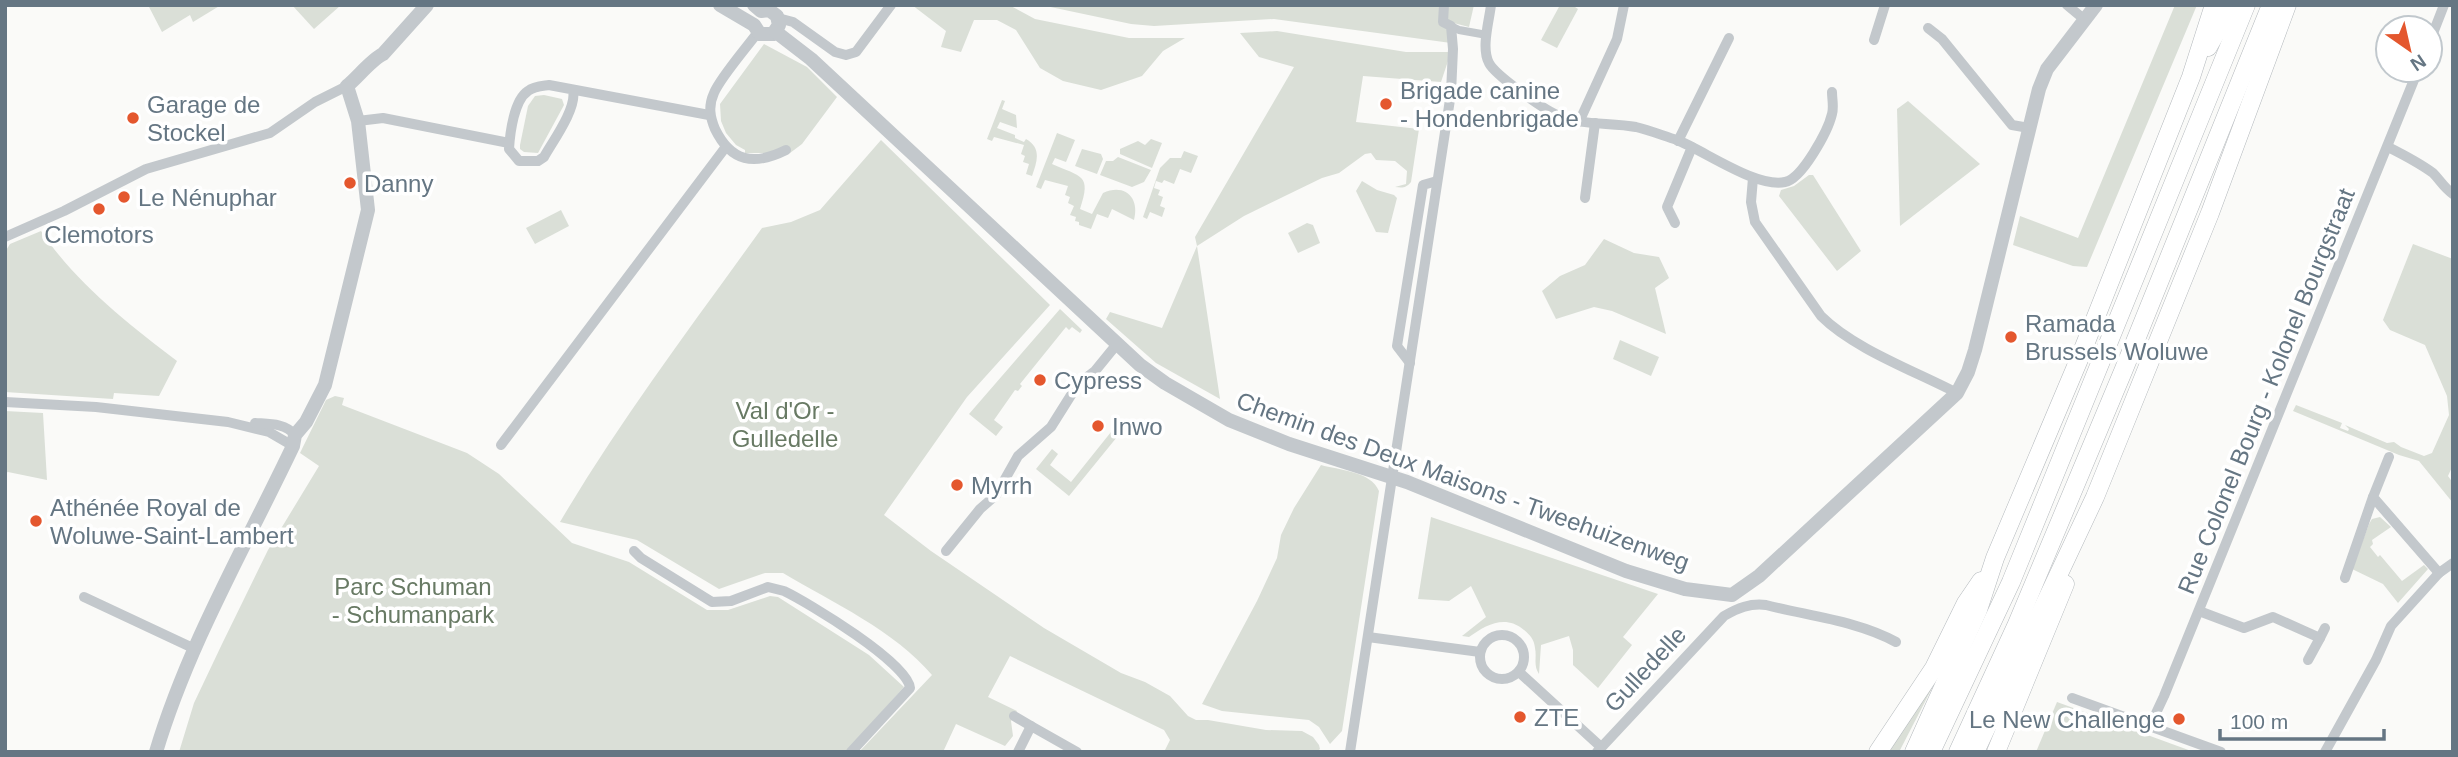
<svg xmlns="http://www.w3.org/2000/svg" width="2458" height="757" font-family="Arial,sans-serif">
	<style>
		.green { fill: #dadfd7 }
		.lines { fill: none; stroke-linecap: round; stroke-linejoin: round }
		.trunk-casing { stroke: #b4b9bd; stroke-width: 19 }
		.pedestrian { stroke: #c3c8cc; stroke-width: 8 }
		.minor { stroke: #c3c8cc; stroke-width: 10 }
		.tertiary { stroke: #c3c8cc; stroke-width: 14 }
		.trunk { stroke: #fff; stroke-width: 18 }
		.poi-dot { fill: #e4572e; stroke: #fff; stroke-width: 2.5 }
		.labels { text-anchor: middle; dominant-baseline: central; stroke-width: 7; stroke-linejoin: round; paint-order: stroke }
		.poi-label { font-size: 24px; fill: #657683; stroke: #fff; text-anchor: start }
		.street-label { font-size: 24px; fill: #657683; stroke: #fff }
		.park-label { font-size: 24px; fill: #687a64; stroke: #fff }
	</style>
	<rect width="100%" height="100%" fill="#fafaf8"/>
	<g class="green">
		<path d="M 148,5 L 221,5 L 193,22 L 190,15 L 162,32 Z"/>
		<path d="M 292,5 L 341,5 L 314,29 Z"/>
		<path d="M 912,5 L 1009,5 L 1035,19 L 1129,38 L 1185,38 L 1163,51 L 1142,76 L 1101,90 L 1063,81 L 1040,68 L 1016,30 L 997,20 L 974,20 L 961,52 L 941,47 L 946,31 Z"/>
		<path d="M 1041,5 L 1442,5 L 1451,43 L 1274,19 L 1154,26 L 1131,24 Z"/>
		<path d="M 1448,5 L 1474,5 L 1469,27 L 1446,21 Z"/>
		<path d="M 1560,5 L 1572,5 L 1578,9 L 1557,48 L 1541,40 Z"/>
		<path d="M 2175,5 L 2197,5 L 2087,267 L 2073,266 L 2013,245 L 2020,216 L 2078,238 Z"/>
		<path d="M 1277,31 L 1406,52 L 1451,52 L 1441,82 L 1363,76 L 1356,122 L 1419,129 L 1411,182 C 1406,188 1403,188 1395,187 L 1406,184 L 1407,171 L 1395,161 L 1376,160 L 1371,153 L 1365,154 L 1339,173 L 1322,178 L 1244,216 L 1197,246 L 1220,399 L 1156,363 L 1106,319 L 1110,312 L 1162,328 L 1197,246 L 1195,237 L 1294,67 L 1259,57 L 1240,33 Z"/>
		<path d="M 764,44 L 807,67 L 837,97 L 802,144 L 790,153 L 745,153 L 745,150 L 736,145 L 726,133 L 721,121 L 720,104 Z"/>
		<path d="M 544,95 L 562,99 L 564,105 L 538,153 L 524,152 L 520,149 L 520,145 L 528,106 L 535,96 Z"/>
		<path d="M 1002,100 L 1005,101 L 1002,109 L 1016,115 L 1017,128 L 1000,122 L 997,128 L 1015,135 L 1015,138 L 1024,142 L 1026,139 C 1042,148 1037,162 1032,176 L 1026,174 L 1029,164 L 1023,162 L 1025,156 L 1021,154 L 1024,145 L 994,137 L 992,141 L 987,139 Z"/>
		<path d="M 1908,101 L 1980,164 L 1900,226 L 1897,109 Z"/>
		<path d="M 1057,133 L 1075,140 L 1066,162 L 1055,158 L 1052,164 C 1081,177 1092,174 1080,209 L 1092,214 L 1103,193 C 1125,183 1140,198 1134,220 L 1112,209 L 1108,218 L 1097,214 L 1091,229 L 1079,225 L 1079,222 L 1075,221 L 1076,217 L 1070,215 L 1074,206 L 1068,203 L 1070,197 L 1065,195 L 1068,186 L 1045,180 L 1041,189 L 1036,187 Z"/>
		<path d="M 1151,139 L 1162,143 L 1152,168 L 1120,154 L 1120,149 L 1138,141 L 1145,145 Z"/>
		<path d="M 881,140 L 1050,305 L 967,397 L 884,515 L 931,551 L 1044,628 L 1121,673 L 1145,682 L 1170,696 L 1188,716 L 1196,720 L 1208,720 L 1266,730 L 1302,731 L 1313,737 L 1319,745 L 1320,749 L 1317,752 L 1164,752 L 1170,740 L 1164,730 L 1010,656 L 988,697 L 1017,711 L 1011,721 L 1013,736 L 1005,746 L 956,724 L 943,752 L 859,752 L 932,675 C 895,631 832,602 783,573 L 765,573 L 719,589 L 637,540 L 560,522 C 620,420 693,324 762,228 L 791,222 L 820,210 Z"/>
		<path d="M 1082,149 L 1101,154 L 1103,159 L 1097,174 L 1075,166 Z"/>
		<path d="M 1184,151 L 1198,156 L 1191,173 L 1180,169 L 1174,184 L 1164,180 L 1162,183 L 1156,181 L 1154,188 L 1160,190 L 1158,195 L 1163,197 L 1160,206 L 1165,208 L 1162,217 L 1150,212 L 1147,219 L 1143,217 L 1160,168 L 1170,158 L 1181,158 Z"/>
		<path d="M 1118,157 L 1151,170 L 1144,182 L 1132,187 L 1100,175 L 1106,161 L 1113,161 Z"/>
		<path d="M 1809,175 L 1813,175 L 1861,251 L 1837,271 L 1779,196 L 1781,190 L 1794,186 Z"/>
		<path d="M 1362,181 L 1377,190 L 1394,195 L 1397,198 L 1388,233 L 1376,232 L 1356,191 Z"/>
		<path d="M 561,210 L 569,226 L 535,244 L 526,228 Z"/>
		<path d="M 1307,223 L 1313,225 L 1320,243 L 1298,253 L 1288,233 Z"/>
		<path d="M 41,231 C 76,283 128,324 177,361 L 159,396 L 114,393 L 113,399 L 5,392 L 5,252 L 10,244 Z"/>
		<path d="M 1604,239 L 1634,253 L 1659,257 L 1669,278 L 1655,288 L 1666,334 L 1612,311 L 1594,307 L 1556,319 L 1542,291 L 1560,276 L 1585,265 Z"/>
		<path d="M 2413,244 L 2453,259 L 2453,465 L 2448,476 L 2453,483 L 2453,503 L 2419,461 L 2399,455 L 2293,411 L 2296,405 L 2342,423 L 2340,428 L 2348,431 L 2349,429 L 2345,425 L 2387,443 L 2394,442 L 2401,447 L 2424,456 L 2432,453 L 2449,415 L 2447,396 L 2425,345 L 2390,330 L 2383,320 Z"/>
		<path d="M 1060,309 L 1082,330 L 1080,333 L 1072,327 L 1069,330 L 1066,327 L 1020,384 L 1022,386 L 1018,391 L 1015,390 L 994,420 L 1003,427 L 996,436 L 969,414 Z"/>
		<path d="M 1620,340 L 1659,357 L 1651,376 L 1613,359 Z"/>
		<path d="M 335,396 L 344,398 L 342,405 L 467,453 L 499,474 L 572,543 L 629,562 L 707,610 L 728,610 L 770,596 L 778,597 L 869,655 L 904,687 L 846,752 L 179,752 L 194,703 L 222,644 L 268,550 L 319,466 L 300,453 L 326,400 Z"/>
		<path d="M 5,411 L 43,413 L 47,480 L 8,472 L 5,473 Z"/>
		<path d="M 1111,432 L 1117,437 L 1069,496 L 1036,469 L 1052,449 L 1058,454 L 1050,465 L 1071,482 Z"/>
		<path d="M 1321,465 C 1338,470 1371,471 1379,491 L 1342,731 L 1330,744 L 1319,727 L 1309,720 L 1222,711 L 1202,704 L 1257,601 L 1277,558 L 1281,535 L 1294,508 Z"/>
		<path d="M 1431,517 L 1658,594 L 1623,637 L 1632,645 L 1598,688 L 1573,665 L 1573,650 L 1569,636 L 1541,645 L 1539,674 C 1533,665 1537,658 1535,648 C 1534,639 1530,635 1524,630 C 1505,614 1486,625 1469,637 L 1462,636 L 1486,617 L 1471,586 L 1449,601 L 1418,599 Z"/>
		<path d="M 2380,517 L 2391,527 L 2372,540 L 2373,544 L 2370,547 L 2378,557 L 2380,555 L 2402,581 L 2424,565 L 2428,569 L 2398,603 L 2383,584 L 2352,569 L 2369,524 L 2372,519 Z"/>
		<path d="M 1944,665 L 1899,752 L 1889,752 Z"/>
		<path d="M 2057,702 L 2194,752 L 2036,752 Z"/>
	</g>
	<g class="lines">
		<defs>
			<g id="trunk">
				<path d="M 2208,47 L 2232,5"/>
				<path d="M 1878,752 L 1934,668 L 1966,603 L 1981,581"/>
				<path d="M 1914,752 L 1978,610 L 1995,558 L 2080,357 L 2191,77 L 2214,5"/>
				<path d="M 1931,752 L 2011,582 L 2246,5"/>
				<path d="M 1958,752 L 2017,624 L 2124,369 L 2271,5"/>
				<path d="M 1975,752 L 2095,497 L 2210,213 L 2287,5"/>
				<path d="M 1996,752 L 2065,584"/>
			</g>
		</defs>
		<use href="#trunk" class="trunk-casing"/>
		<path class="pedestrian" d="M 1451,26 L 1459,30 L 1487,35"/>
		<g class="minor">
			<path d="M 1491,5 C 1489,22 1481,48 1489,63 C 1495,75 1543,109 1557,115 C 1580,126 1611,122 1636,127 C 1649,130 1664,136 1677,140 C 1705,151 1756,188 1785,182 C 1802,179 1828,131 1832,114 C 1834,107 1832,99 1832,92"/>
			<path d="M 2067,5 L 2085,20"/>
			<path d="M 778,18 L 793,22 L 835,52 L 846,55 L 856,52 L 891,5"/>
			<path d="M 1928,28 L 1942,39 L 2012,125 L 2029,128"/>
			<path d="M 758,32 C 747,47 720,78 714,93 C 708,106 710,117 715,129 C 731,162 754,166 786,150"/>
			<path d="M 1874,40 L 1885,5"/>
			<path d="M 2430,41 L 2444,5"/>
			<path d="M 573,91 C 577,108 553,141 544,157 L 538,161 L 519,161 L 509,149 C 510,133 514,100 528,91 C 534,86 542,86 549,85 L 709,115"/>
			<path d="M 1580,120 L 1617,39 L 1624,5"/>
			<path d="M 358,121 L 383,118 L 509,143"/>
			<path d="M 1678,141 L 1729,38"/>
			<path d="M 2388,147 C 2404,155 2418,162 2433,173 C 2440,180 2444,188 2453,194"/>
			<path d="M 1753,178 L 1751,202 L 1755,222 L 1821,316 C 1854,349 1915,371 1957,393"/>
			<path d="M 1585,198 L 1595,123"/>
			<path d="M 1675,223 L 1667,207 L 1692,147"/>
			<path d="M 5,237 L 64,211 L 146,169 L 270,133 L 315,102 L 347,86"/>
			<path d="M 1410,363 L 1397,346 L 1423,185 L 1437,181"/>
			<path d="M 5,402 L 96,407 L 228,422 L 269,432 L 293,446"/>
			<path d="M 255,423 C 269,424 285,423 295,435"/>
			<path d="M 501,445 L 725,148"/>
			<path d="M 2389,457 L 2373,497 L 2439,573"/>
			<path d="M 634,551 L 641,558 L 712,602 L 731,601 L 768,587 L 784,591 C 809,603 908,663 910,688 L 851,752"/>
			<path d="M 946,551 L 980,509 L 996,495 L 1018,456 L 1051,427 L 1078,384 L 1095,371 L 1117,344"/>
			<path d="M 2345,578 L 2373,497"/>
			<path d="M 84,597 L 195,649"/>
			<path d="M 2199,611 L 2244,628 L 2273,617 L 2320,638 L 2325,628"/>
			<circle cx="1502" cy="657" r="22"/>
			<path d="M 1368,637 L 1480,652"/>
			<path d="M 2308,660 L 2320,638"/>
			<path d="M 1519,672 L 1601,747"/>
			<path d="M 2072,698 L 2221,752"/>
			<path d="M 1014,716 L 1031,726"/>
			<path d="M 2150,726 L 2164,696 L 2418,70"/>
			<path d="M 1018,752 L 1031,726 L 1077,752"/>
			<path d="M 1350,752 L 1451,93 L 1453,49 L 1451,26 L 1443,22 L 1444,5"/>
			<path d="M 1597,752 L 1724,616 C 1738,608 1750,603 1766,605 C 1809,616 1858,621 1896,642"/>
			<path d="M 2325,752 L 2376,660 L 2391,626 L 2439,573 L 2453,563"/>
		</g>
		<g class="tertiary">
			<path d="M 720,5 L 754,25 L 760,34 L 773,34 L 779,25 L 777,16 L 769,10 L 761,11 L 754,5"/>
			<path d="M 776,32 L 811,59 L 1140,365 L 1165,383 L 1229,420 L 1289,444 L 1407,482 L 1626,571 L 1685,589 L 1732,595 L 1759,576 L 1957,393 L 1968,372 L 1975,350 L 2039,89 L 2047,69 L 2096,5"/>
			<path d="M 156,752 C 188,645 245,547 293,446 L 295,435 L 306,422 L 325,385 L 368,210 L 358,121 L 347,86 C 358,77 371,60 383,54 L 427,5"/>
		</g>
		<use href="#trunk" class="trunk"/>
	</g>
	<g class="poi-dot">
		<circle cx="1386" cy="104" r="7"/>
		<circle cx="133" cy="118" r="7"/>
		<circle cx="350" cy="183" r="7"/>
		<circle cx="124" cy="197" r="7"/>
		<circle cx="99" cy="209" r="7"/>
		<circle cx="2011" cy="337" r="7"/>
		<circle cx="1040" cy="380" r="7"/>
		<circle cx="1098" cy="426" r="7"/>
		<circle cx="957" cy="485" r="7"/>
		<circle cx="36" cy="521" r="7"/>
		<circle cx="1520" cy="717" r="7"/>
		<circle cx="2179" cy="719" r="7"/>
	</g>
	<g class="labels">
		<g class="poi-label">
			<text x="1400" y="90">Brigade canine<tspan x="1400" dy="28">- Hondenbrigade</tspan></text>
			<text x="147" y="104">Garage de<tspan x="147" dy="28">Stockel</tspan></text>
			<text x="364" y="183">Danny</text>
			<text x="138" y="197">Le Nénuphar</text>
			<text x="99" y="234" text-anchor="middle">Clemotors</text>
			<text x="2025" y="323">Ramada<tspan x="2025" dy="28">Brussels Woluwe</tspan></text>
			<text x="1054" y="380">Cypress</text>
			<text x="1112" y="426">Inwo</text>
			<text x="971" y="485">Myrrh</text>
			<text x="50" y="507">Athénée Royal de<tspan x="50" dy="28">Woluwe-Saint-Lambert</tspan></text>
			<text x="1534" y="717">ZTE</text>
			<text x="2165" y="719" text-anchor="end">Le New Challenge</text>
		</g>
		<g class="street-label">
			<text transform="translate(2266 391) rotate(-68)">Rue Colonel Bourg - Kolonel Bourgstraat</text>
			<text transform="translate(1463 481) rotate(20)">Chemin des Deux Maisons - Tweehuizenweg</text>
			<text transform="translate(1645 669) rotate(-47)">Gulledelle</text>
		</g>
		<g class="park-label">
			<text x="785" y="410">Val d'Or -<tspan x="785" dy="28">Gulledelle</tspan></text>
			<text x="413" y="586">Parc Schuman<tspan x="413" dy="28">- Schumanpark</tspan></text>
		</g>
	</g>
	<rect width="2458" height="757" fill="none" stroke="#657683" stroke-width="14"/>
	<g transform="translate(2409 49) rotate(146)"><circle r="33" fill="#ffffff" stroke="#c1c8cd" stroke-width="2"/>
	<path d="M0-5L12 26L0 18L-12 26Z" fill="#e4572e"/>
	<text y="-10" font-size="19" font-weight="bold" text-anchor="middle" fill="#657683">N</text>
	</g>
	<path d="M2220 729v10h164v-10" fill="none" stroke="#657683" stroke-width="3.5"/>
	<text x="2230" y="729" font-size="21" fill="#657683" stroke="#ffffff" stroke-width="5" paint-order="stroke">100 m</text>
</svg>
